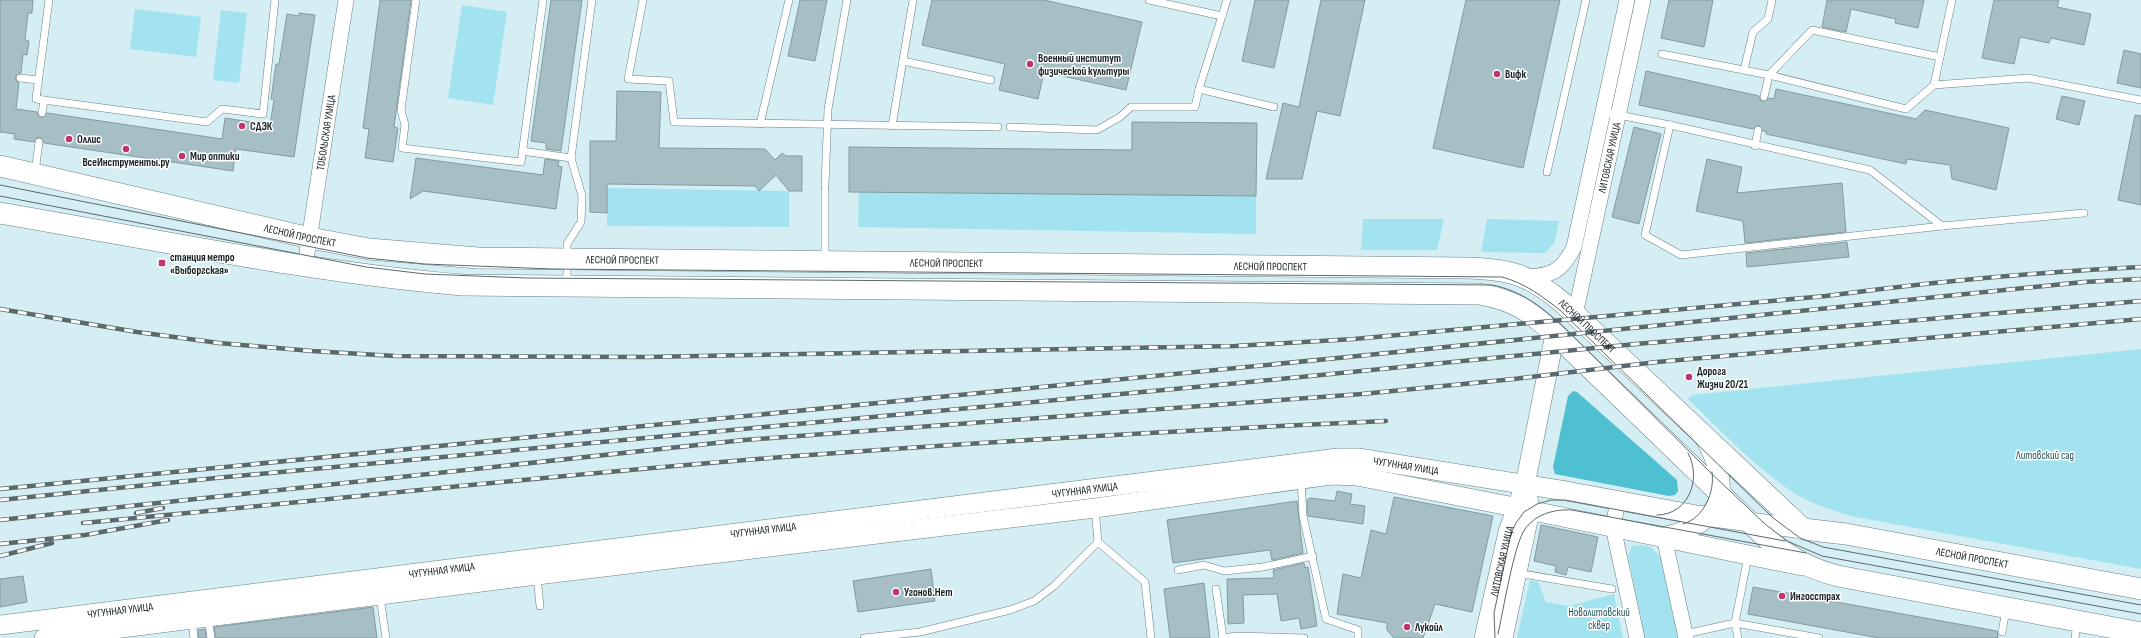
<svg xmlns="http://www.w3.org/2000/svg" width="2141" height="638" font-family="'Sofia Sans Condensed',sans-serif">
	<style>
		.green { fill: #a2e3ef }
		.forest { fill: #4ec0d2 }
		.building { fill: #a6bfc4; stroke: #829b9f }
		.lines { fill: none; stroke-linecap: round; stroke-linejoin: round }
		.service-casing { stroke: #688084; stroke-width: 8 }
		.minor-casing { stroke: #688084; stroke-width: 16 }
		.tertiary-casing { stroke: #688084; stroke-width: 20 }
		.secondary-casing { stroke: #688084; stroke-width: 22 }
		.service { stroke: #fff; stroke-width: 7 }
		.minor { stroke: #fff; stroke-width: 15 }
		.tertiary { stroke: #fff; stroke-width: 19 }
		.secondary { stroke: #fff; stroke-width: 21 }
		.tram { stroke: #5a696d; stroke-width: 1 }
		.rail-casing { stroke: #5a696d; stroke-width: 4.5 }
		.rail { stroke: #fff; stroke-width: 3; stroke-dasharray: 9; stroke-linecap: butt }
		.poi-dot { fill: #bf356f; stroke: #fff; stroke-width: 1.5 }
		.labels { text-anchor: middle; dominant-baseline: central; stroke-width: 3; stroke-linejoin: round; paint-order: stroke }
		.poi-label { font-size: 11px; font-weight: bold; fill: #151e20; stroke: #fff; text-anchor: start }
		.street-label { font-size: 11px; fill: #151e20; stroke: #fff }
		.park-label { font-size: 11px; fill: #23545c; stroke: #fff }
	</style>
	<rect width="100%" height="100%" fill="#d4eef3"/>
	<g class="green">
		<path d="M 462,5 L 507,12 L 493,105 L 448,98 Z"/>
		<path d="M 135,9 L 201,17 L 196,57 L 130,49 Z"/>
		<path d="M 221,10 L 247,13 L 239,83 L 213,80 Z"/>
		<path d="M 607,188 L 789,191 L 789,227 L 607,226 Z"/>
		<path d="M 859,192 L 1256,196 L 1256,234 L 858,227 Z"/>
		<path d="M 1363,219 L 1444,219 L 1437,250 L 1361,250 Z"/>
		<path d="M 1487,219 L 1559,221 L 1555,242 L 1545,253 L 1481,252 Z"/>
		<path d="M 2141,349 L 2141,569 L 1850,516 C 1832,510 1815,505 1799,496 C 1758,471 1723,432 1688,399 L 1692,395 Z"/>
		<path d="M 1638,545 L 1651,547 L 1661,558 L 1678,638 L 1645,638 L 1628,555 L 1632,546 Z"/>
		<path d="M 1530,580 L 1538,582 L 1546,602 L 1569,606 L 1614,594 L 1623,638 L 1517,638 Z"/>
	</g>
	<path class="forest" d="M 1573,391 L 1577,392 L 1677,480 L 1678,491 L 1675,495 L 1669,496 L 1555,474 L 1553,467 L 1568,396 Z"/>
	<g class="building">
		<path d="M 0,0 L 33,0 L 32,13 L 28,13 L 25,40 L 29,41 L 27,55 L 23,54 L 21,73 L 15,77 L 16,80 L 19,83 L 16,109 L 37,112 L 38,115 L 42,118 L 47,113 L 222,139 L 225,118 L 270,125 L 274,100 L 271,99 L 276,64 L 279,64 L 287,14 L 299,16 L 299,13 L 315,15 L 294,157 L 236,149 L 233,171 L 44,143 L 40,137 L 37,138 L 34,142 L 14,139 L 15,134 L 0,132 Z"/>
		<path d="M 380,0 L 411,0 L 394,127 L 398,128 L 393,162 L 365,158 L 369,129 L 363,128 Z"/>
		<path d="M 551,0 L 582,0 L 561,151 L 546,149 L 546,143 L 531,141 Z"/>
		<path d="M 800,0 L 827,0 L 815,61 L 788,56 Z"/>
		<path d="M 932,0 L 1044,0 L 1142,22 L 1126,90 L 1044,72 L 1038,99 L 999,90 L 1005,64 L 922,45 Z"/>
		<path d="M 1255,0 L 1289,0 L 1274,68 L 1242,61 Z"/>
		<path d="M 1321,0 L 1365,0 L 1340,116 L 1317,111 L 1302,179 L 1266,179 L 1283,103 L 1299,107 Z"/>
		<path d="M 1466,0 L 1560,0 L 1523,168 L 1433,148 Z"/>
		<path d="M 1669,0 L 1713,0 L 1704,47 L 1661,38 Z"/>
		<path d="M 1827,0 L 1924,0 L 1918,28 L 1895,23 L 1896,19 L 1851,9 L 1846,32 L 1822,27 Z"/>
		<path d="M 1994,0 L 2059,0 L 2057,7 L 2091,14 L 2084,45 L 2051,38 L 2049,43 L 2020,37 L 2014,64 L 1982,58 Z"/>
		<path d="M 2124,50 L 2141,54 L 2141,88 L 2117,83 Z"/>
		<path d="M 1646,71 L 1759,96 L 1760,100 L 1763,102 L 1769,98 L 1774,99 L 1776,89 L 1916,119 L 1925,110 L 2009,128 L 1996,190 L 1952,179 L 1950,165 L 1907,159 L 1906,164 L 1766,134 L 1766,131 L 1763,131 L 1759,125 L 1753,129 L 1639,105 Z"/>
		<path d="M 617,91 L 661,92 L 659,148 L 765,149 L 775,160 L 782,153 L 786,156 L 802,156 L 802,191 L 789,191 L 776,175 L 759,191 L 755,186 L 607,184 L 607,213 L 590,212 L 590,141 L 616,141 Z"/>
		<path d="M 2062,96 L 2085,101 L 2079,125 L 2056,119 Z"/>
		<path d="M 2135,115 L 2141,116 L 2141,205 L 2118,200 Z"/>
		<path d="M 1132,122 L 1257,123 L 1256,196 L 849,192 L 849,147 L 1132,150 Z"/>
		<path d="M 1634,127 L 1661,134 L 1639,224 L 1612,217 Z"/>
		<path d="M 416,158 L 543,175 L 545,159 L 559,161 L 558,166 L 562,167 L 556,209 L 423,191 L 410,199 Z"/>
		<path d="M 1707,159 L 1742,167 L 1737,193 L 1842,183 L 1846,232 L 1745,243 L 1743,221 L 1696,211 Z"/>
		<path d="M 1847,242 L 1849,257 L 1747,267 L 1746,253 Z"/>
		<path d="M 1337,491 L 1352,494 L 1350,504 L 1365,506 L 1363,524 L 1308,516 L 1307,500 L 1310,498 L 1335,501 Z"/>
		<path d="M 1394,497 L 1493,516 L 1472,612 L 1435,604 L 1423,638 L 1394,638 L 1387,630 L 1387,623 L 1337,614 L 1343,574 L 1361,578 L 1371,530 L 1386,534 Z"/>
		<path d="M 1297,501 L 1303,553 L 1272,560 L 1270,550 L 1173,563 L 1167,520 Z"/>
		<path d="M 1541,525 L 1598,537 L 1591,572 L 1568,567 L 1566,575 L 1555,572 L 1556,566 L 1534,561 Z"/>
		<path d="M 1304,563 L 1305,568 L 1308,567 L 1317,626 L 1301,629 L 1299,618 L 1281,621 L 1277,594 L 1243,595 L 1244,623 L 1228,624 L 1227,579 L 1274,578 L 1273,570 Z"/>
		<path d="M 931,569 L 935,601 L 858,612 L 853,581 Z"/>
		<path d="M 23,576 L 27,602 L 0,607 L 0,579 Z"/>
		<path d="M 1204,583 L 1210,638 L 1170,638 L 1164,589 Z"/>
		<path d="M 1753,587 L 1997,631 L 1998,638 L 1879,638 L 1748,614 Z"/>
		<path d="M 373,607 L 377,638 L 216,638 L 214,627 Z"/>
		<path d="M 205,629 L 206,638 L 199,638 L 198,630 Z"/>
	</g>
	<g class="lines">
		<defs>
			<g id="service">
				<path d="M 49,0 L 36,99 L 207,122 L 222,109 L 263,114 L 275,0"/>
				<path d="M 416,0 L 401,110 L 405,125 L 402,148 L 521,162 L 543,0"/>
				<path d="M 643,0 L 628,79 L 669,81 L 674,122 L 998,127"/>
				<path d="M 1149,0 L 1222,16"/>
				<path d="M 1662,54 L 1769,75 L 1906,109 L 1934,85 L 2028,78 L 2141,100"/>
				<path d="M 903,61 L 991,80"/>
				<path d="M 1744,70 L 1753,32 L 1768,19 L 1772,0"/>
				<path d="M 20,78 L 38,80"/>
				<path d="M 1934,85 L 1952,0"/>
				<path d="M 1199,89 L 1274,107"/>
				<path d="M 1764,97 L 1769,75 L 1812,30 L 1940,57"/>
				<path d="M 1603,112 L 1670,125 L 1645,235 L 1681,255 L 1942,226 L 2084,213"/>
				<path d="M 42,113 L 44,100"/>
				<path d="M 760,124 L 789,0"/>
				<path d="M 1670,125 L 1870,170 L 1942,226"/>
				<path d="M 892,126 L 913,0"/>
				<path d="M 1010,127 L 1097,130 L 1120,117 L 1131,107 L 1195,107 L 1199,89 L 1227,0"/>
				<path d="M 1755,146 L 1758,130"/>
				<path d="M 522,151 L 571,158 L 592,0"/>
				<path d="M 35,172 L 39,142"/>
				<path d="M 1547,172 L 1586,0"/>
				<path d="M 825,186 L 828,109 L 847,0"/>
				<path d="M 825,259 L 825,191"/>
				<path d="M 567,285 L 567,244 L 581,222 L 582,196 L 571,158"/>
				<path d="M 1301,480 L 1303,516 L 1326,619 L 1358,630 L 1358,638"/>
				<path d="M 1095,508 L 1098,542 L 1145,582 L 1151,638"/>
				<path d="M 1178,570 L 1204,565 L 1224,571 L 1263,567 L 1313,556"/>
				<path d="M 1517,573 L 1612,589"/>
				<path d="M 537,577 L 540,606"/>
				<path d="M 1216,589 L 1223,638"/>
				<path d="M 380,597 L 386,638"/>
				<path d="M 208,618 L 211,638"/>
				<path d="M 192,620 L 194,638"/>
				<path d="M 2002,632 L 2006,610"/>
				<path d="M 1685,634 L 1735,623 L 1748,556"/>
				<path d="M 864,638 L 920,632 L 1010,610 L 1034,601 L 1054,586 L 1098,542"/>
				<path d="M 1223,638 L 1236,636 L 1304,638"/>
				<path d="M 1738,638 L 1735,623 L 1819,638"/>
				<path d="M 2075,638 L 2077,623"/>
			</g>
			<g id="minor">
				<path id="s1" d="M 305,266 L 346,0"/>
				<path d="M 1526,277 C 1552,276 1562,271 1574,247 L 1627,0"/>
				<path id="s2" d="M 1575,315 L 1643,0"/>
				<path d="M 1618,500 L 1613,527 L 1637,638"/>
				<path d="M 1664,537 L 1686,638"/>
			</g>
			<g id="tertiary">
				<path d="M 1667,536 C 1726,522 1732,488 1705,439"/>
				<path id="s3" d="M 0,625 L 1338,458 L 1358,458 L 1566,491 L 1697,515 L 1803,529"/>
				<path d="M 44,638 L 537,575 L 1095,508 L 1331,475 L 1357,476 L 1494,503 L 1802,566"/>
				<path id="s4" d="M 1484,638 L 1508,532 L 1525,485 L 1555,334"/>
				<path d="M 1503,638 L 1530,511 L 1528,498"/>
			</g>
			<g id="secondary">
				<path id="s5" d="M 0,166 L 310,238 L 369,249 L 478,258 L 567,259 L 1465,268 C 1510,269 1528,274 1563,303 L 1803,529 L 1846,534 L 2141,589"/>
				<path d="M 0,213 C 154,239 307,272 462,285 L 1480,294 C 1516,301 1528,310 1555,334 L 1764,536 C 1786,556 1809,569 1838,576 L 2141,633"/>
			</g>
		</defs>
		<use href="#service" class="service-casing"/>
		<use href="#minor" class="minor-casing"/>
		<use href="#tertiary" class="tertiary-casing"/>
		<use href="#secondary" class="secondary-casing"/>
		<use href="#service" class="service"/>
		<use href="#minor" class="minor"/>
		<use href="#tertiary" class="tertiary"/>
		<use href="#secondary" class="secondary"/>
		<g class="tram">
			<path d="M 0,185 L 367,258 L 425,264 L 552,269 L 1502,277 C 1525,283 1543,297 1561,311 L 1772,517 L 1800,538 L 1823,547 L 2141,605"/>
			<path d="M 0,196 L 366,267 L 425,274 L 527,278 L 1492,285 C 1523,291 1544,309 1566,329 L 1712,474 L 1765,524 L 1787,541 L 1822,556 L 2141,614"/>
			<path d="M 1657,515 C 1689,515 1702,478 1688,453"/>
			<path d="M 1683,524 C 1704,518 1715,492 1712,472"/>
			<path d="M 1498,634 C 1503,612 1514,544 1525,529 C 1536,514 1554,509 1572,510 L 1806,553"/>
			<path d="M 1495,638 L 1494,613 L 1511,533 L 1516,523 L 1524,512 L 1537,504 L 1551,500 L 1565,500 L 1785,541"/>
		</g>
		<defs>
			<g id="rail">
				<path d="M 0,309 L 137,332 L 219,343 L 312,351 L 395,356 L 647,357 L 1235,346 L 1354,339 L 1826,296 C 1931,282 2036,272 2141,267"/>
				<path d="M 0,489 L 1358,356 L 2084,282 L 2141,279"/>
				<path d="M 0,500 L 226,477 L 1239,383 L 1636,344 L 2141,301"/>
				<path d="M 136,513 L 163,508"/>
				<path d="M 0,520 L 744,440 L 1362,394 L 1514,379 L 1657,362 L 2141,319"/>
				<path d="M 83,523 C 321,501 558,474 796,456 C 993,441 1189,430 1386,421"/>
				<path d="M 0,544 L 85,535 L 168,520"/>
				<path d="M 0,556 L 52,543"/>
			</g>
		</defs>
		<use href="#rail" class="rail-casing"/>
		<use href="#rail" class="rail"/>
	</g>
	<g class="poi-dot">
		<circle cx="1030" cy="64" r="4"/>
		<circle cx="1497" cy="74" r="4"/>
		<circle cx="242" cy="126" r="4"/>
		<circle cx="69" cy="139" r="4"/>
		<circle cx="126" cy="149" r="4"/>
		<circle cx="182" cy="156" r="4"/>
		<rect x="158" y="259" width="8" height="8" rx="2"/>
		<circle cx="1689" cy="377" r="4"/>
		<circle cx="896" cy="592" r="4"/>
		<circle cx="1782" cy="596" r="4"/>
		<circle cx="1407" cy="627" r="4"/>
	</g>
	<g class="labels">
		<g class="poi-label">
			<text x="1038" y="58">Военный институт<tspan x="1038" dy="13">физической культуры</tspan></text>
			<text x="1505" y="74">Вифк</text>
			<text x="250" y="126">СДЭК</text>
			<text x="77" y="139">Оллис</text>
			<text x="190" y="156">Мир оптики</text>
			<text x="126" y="162" text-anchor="middle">ВсеИнструменты.ру</text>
			<text x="170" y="257">станция метро<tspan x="170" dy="13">«Выборгская»</tspan></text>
			<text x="1697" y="371">Дорога<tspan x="1697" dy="13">Жизни 20/21</tspan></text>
			<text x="904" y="592">Угонов.Нет</text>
			<text x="1790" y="596">Ингосстрах</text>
			<text x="1415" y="627">Лукойл</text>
		</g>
		<g class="street-label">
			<text stroke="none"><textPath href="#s1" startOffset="135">ТОБОЛЬСКАЯ УЛИЦА</textPath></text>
			<text stroke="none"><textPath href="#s2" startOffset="161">ЛИТОВСКАЯ УЛИЦА</textPath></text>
			<text stroke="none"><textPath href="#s5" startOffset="308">ЛЕСНОЙ ПРОСПЕКТ</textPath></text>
			<text stroke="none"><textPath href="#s5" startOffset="632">ЛЕСНОЙ ПРОСПЕКТ</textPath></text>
			<text stroke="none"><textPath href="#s5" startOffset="956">ЛЕСНОЙ ПРОСПЕКТ</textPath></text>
			<text stroke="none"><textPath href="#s5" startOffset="1280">ЛЕСНОЙ ПРОСПЕКТ</textPath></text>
			<text stroke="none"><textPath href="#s5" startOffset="1615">ЛЕСНОЙ ПРОСПЕКТ</textPath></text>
			<text stroke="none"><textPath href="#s3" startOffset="1417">ЧУГУННАЯ УЛИЦА</textPath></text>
			<text stroke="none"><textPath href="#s3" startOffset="1093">ЧУГУННАЯ УЛИЦА</textPath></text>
			<text stroke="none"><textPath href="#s3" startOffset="769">ЧУГУННАЯ УЛИЦА</textPath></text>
			<text stroke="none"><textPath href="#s5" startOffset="2083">ЛЕСНОЙ ПРОСПЕКТ</textPath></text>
			<text stroke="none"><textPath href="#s4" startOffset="79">ЛИТОВСКАЯ УЛИЦА</textPath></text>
			<text stroke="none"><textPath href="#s3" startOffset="445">ЧУГУННАЯ УЛИЦА</textPath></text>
			<text stroke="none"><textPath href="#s3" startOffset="121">ЧУГУННАЯ УЛИЦА</textPath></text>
		</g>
		<g class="park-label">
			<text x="2045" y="455">Литовский сад</text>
			<text x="1599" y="612">Новолитовский<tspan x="1599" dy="13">сквер</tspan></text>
		</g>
	</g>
</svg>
